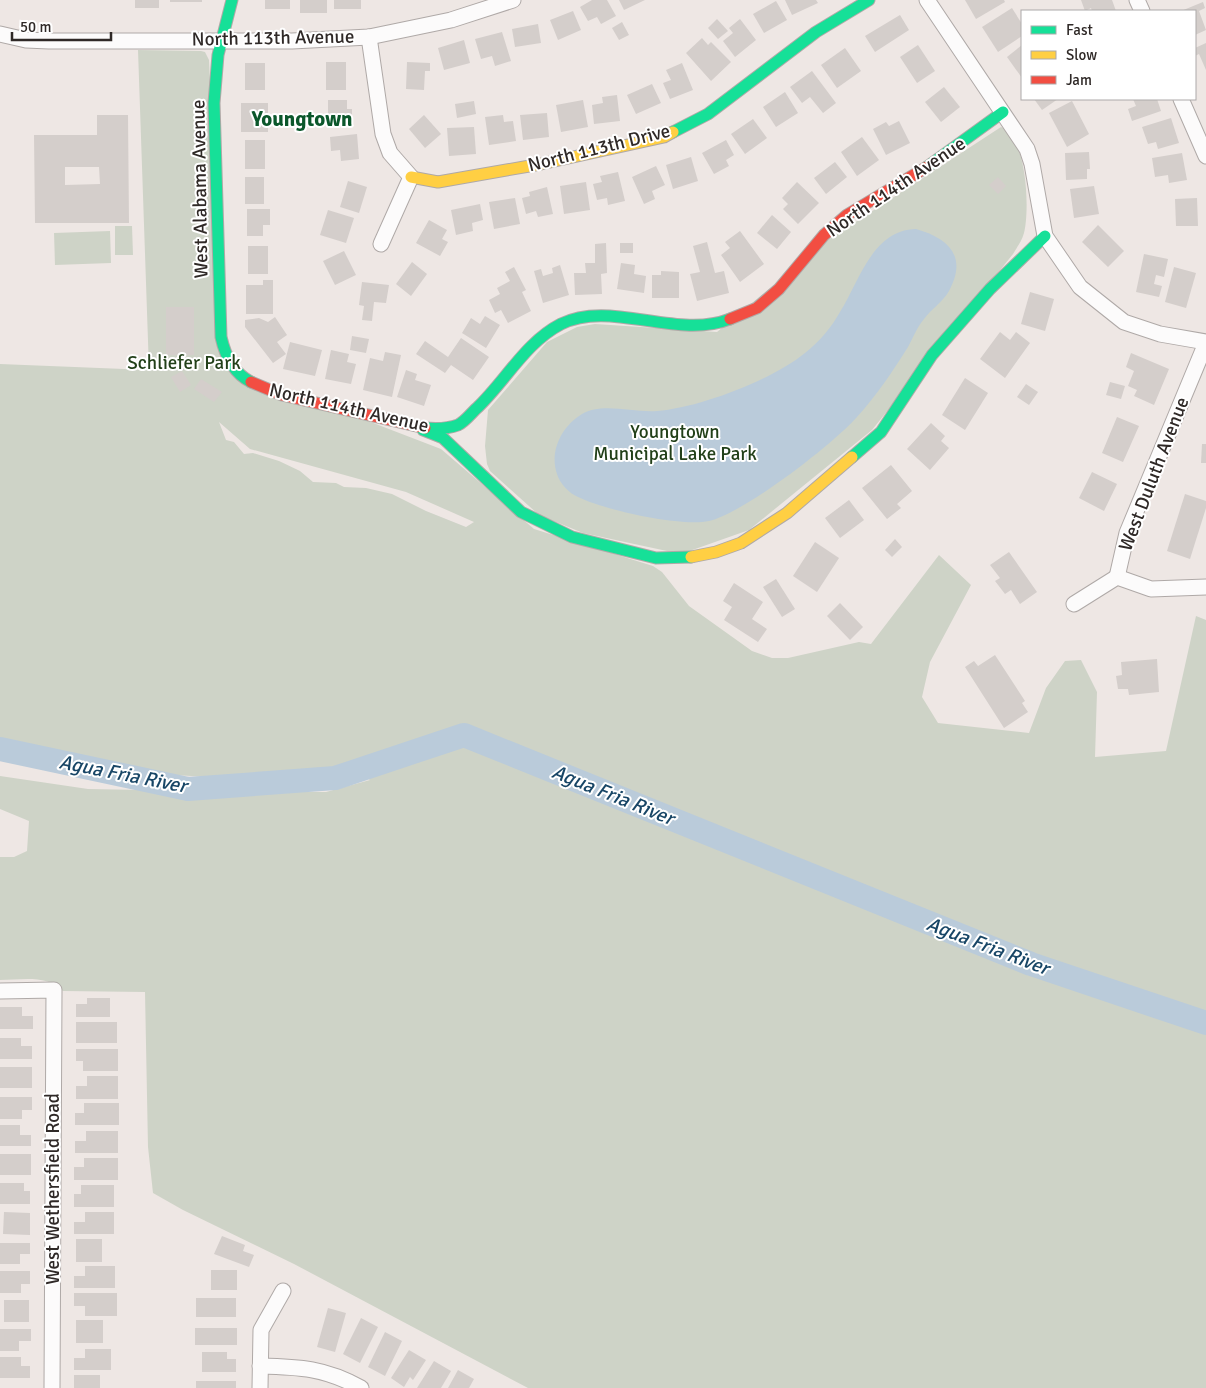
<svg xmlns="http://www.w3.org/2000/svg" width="1206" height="1388" font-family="Signika,sans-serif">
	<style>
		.green { fill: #ced3c7; fill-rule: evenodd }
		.water { fill: #bacbda }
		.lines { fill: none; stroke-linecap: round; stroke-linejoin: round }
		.river { stroke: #bacbda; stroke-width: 24 }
		.building { fill: #d4cecb; fill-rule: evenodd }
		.street-casing { stroke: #afa9a7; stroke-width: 17 }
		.fast-casing { stroke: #afa9a7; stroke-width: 13 }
		.slow-casing { stroke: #afa9a7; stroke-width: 13 }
		.jam-casing { stroke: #afa9a7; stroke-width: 13 }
		.street { stroke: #fcfbfb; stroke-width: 15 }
		.fast { stroke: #16e098; stroke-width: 11 }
		.slow { stroke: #ffcf43; stroke-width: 11 }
		.jam { stroke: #f24e42; stroke-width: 11 }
		.labels { text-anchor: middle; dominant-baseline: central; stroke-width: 4; stroke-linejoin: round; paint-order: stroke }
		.street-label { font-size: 19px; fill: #2f2927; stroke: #fff }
		.park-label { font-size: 19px; fill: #224019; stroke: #fff }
		.water-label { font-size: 20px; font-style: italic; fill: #184666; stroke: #fff }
		.quarter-label { font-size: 21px; font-weight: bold; fill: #0b572b; stroke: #fff }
	</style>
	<rect width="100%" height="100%" fill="#eee7e4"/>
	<g class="green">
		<path d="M 138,50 L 201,51 L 205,52 L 209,60 L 222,365 L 441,449 L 534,529 L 653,566 L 662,572 L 689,606 L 752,651 L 772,658 L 788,658 L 859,642 L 871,644 L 939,555 L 971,585 L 930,662 L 922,697 L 938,723 L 1029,733 L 1046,688 L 1065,661 L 1081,660 L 1097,692 L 1095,757 L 1166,751 L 1196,616 L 1206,620 L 1206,1388 L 528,1388 L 294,1264 L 183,1210 L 153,1193 L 148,1147 L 145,992 L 63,991 C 47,974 21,980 0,980 L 0,857 L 14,857 L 27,851 L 29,821 L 0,809 L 0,776 L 88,789 L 252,792 L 326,792 L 370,780 L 352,769 L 208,777 L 73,769 L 40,754 L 0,746 L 0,364 L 149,370 ZM 219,422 L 250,449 L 406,492 L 474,522 L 466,527 L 426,511 L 392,494 L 366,488 L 344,487 L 336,483 L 313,482 L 300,471 L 279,461 L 253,453 L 244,454 L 234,442 L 226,440 Z"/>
		<path d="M 1001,127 C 1027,137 1030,209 1024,233 C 1022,241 1017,247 1013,254 L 872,430 L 749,530 L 681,554 L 583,533 L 539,515 L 490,471 L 487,464 L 485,446 L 488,410 L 547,342 L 577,327 L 595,324 L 717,332 L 828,240 Z"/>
		<path d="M 115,226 L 132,226 L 133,255 L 115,255 Z"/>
		<path d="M 110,231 L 111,263 L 55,265 L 54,233 Z"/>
	</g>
	<path class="water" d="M 916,229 C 948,238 968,256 949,291 C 943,302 931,309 924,319 C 917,327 913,338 908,347 C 893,371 876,396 857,417 C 832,445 744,513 709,521 C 680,527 605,510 578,497 C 569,493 560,484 557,474 C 549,451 562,426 582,414 C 602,402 634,413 657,411 C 699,408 772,380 805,353 C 820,341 831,328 840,312 C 859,282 872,230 916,229 Z"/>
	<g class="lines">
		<path class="river" d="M 0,749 L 188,789 L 335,778 L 464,735 L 1031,964 L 1206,1023"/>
	</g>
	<g class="building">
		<rect x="135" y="0" width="24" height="8"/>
		<rect x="170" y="0" width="32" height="2"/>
		<rect x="265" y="0" width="25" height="9"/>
		<rect x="300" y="0" width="27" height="13"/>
		<rect x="334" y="0" width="27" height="9"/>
		<path d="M 592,0 L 607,0 L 616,16 L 601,24 L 597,17 L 588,21 L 580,7 Z"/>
		<path d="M 619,0 L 645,0 L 624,10 Z"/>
		<path d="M 785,0 L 816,0 L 818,3 L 792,15 Z"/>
		<path d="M 965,0 L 1004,0 L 1005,2 L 976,19 Z"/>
		<path d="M 1081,0 L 1112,0 L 1116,11 L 1092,11 L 1091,8 L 1085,11 Z"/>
		<path d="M 776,1 L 787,20 L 764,33 L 753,14 Z"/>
		<path d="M 1203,2 L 1205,8 L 1199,11 L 1206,30 L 1195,35 L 1195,11 L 1181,11 Z"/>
		<path d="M 1012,8 L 1022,24 L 1022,36 L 998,52 L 982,27 Z"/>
		<path d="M 573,11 L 581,30 L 558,40 L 550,20 Z"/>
		<path d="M 900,15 L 909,30 L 875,52 L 865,36 Z"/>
		<path d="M 717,19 L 728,31 L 718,39 L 708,28 Z"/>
		<path d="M 740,19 L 756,40 L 735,57 L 723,41 L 733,33 L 729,28 Z"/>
		<path d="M 622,22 L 629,35 L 619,40 L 612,28 Z"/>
		<path d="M 538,24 L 541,43 L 515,47 L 512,29 Z"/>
		<path d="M 502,32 L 511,61 L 495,66 L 492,56 L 481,59 L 475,39 Z"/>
		<path d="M 702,38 L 708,45 L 711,42 L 731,62 L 711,81 L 686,53 Z"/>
		<path d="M 464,40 L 470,63 L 444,70 L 438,48 Z"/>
		<path d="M 1206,43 L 1206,70 L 1199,54 L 1195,56 L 1195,48 Z"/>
		<path d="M 918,45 L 935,71 L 917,83 L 900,57 Z"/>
		<path d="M 1022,45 L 1022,78 L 1007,57 Z"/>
		<path d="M 845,48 L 861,71 L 837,88 L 821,65 Z"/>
		<rect x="326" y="62" width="20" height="28"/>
		<path d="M 407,62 L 430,63 L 430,71 L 425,71 L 424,90 L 406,89 Z"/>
		<rect x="245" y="63" width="20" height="27"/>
		<path d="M 682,63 L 693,90 L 670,99 L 663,83 L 671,80 L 666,70 Z"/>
		<path d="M 812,71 L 836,103 L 823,113 L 810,97 L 802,103 L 790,87 Z"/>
		<path d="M 652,84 L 661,103 L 636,114 L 627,95 Z"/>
		<path d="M 944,87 L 960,107 L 941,122 L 925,102 Z"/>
		<path d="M 785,92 L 798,113 L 776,127 L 763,107 Z"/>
		<path d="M 617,95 L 620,121 L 594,124 L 592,105 L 603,103 L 602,97 Z"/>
		<path d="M 1034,99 L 1058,99 L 1042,110 Z"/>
		<path d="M 1133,99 L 1157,99 L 1161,111 L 1132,121 L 1128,109 L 1136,106 Z"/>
		<path d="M 328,100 L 347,100 L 347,109 L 352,109 L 352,127 L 328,127 Z"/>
		<path d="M 583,100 L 588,127 L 561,132 L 556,105 Z"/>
		<path d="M 474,101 L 476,114 L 457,118 L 455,104 Z"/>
		<path d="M 1072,101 L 1089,134 L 1067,147 L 1049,113 Z"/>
		<rect x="241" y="103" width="27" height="29"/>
		<path d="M 547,113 L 549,137 L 523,140 L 520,115 Z"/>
		<path d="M 97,115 L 128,115 L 129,223 L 35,223 L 34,135 L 97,135 ZM 65,167 L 99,167 L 100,184 L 65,185 Z"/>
		<path d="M 424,115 L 441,134 L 425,148 L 409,129 Z"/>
		<path d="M 503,115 L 504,122 L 513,121 L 516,141 L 489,145 L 485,117 Z"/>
		<path d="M 1171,118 L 1179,143 L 1158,149 L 1156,142 L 1148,144 L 1142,127 Z"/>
		<path d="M 753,119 L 767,138 L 745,154 L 731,134 Z"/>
		<path d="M 899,121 L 910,143 L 886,155 L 873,129 L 886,122 L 889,126 Z"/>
		<path d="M 474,127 L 476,154 L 449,156 L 447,128 Z"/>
		<path d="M 357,134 L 359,159 L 341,161 L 340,150 L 331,151 L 330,137 Z"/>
		<path d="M 862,137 L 879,160 L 857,176 L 841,152 Z"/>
		<rect x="245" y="140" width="20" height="29"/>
		<path d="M 726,140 L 734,155 L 726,160 L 729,166 L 714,174 L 702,153 Z"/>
		<path d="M 1089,152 L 1090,169 L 1087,169 L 1087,179 L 1066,180 L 1065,153 Z"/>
		<path d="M 1182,153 L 1187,180 L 1169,183 L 1168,175 L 1155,177 L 1152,158 Z"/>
		<path d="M 691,157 L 698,181 L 673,189 L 666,165 Z"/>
		<path d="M 835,162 L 847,177 L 826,194 L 814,178 Z"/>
		<path d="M 656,166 L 665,185 L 652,191 L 655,199 L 644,204 L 632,177 Z"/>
		<path d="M 618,172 L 625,201 L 608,205 L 607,198 L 597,200 L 593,184 L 602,182 L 600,176 Z"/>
		<rect x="245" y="177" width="19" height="27"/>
		<path d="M 998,177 L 1006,186 L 998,194 L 989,185 Z"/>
		<path d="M 348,181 L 367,187 L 359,213 L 340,207 Z"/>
		<path d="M 586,182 L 590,210 L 564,214 L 560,186 Z"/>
		<path d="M 797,182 L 819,203 L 798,224 L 783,209 L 788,204 L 782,198 Z"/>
		<path d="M 1094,186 L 1099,214 L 1074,218 L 1070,189 Z"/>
		<path d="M 547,187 L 553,214 L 538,217 L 536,211 L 526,214 L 522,198 L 530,196 L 529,192 Z"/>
		<path d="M 515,198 L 520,224 L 494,229 L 489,202 Z"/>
		<path d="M 1197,198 L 1198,226 L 1176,226 L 1175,199 Z"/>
		<path d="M 480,204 L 483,220 L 472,223 L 473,231 L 456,235 L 451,210 Z"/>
		<path d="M 247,209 L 270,209 L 270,225 L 263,225 L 263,236 L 247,236 Z"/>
		<path d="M 328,210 L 354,218 L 346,243 L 320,235 Z"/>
		<path d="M 772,215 L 791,232 L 777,249 L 757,233 Z"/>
		<path d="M 429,220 L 447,230 L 442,239 L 448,242 L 440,256 L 416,243 Z"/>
		<path d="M 1098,225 L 1124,251 L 1108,267 L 1082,242 Z"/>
		<path d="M 740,231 L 764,264 L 740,282 L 721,255 L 730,248 L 725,242 Z"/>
		<path d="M 707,242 L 715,273 L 724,271 L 729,293 L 697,301 L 690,274 L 700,272 L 693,246 Z"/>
		<path d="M 606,243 L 607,273 L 601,274 L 602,294 L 575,295 L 574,273 L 586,273 L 585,263 L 595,263 L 595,244 Z"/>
		<rect x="620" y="243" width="13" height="10"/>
		<rect x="248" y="246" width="20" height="28"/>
		<path d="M 344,251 L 356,275 L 335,285 L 323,261 Z"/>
		<path d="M 1144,254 L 1168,259 L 1164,277 L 1156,275 L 1154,284 L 1162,286 L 1159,297 L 1136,292 Z"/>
		<path d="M 412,262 L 427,274 L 411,296 L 396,284 Z"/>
		<path d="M 621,263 L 635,265 L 634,274 L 646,276 L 644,293 L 617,289 Z"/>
		<path d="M 560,265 L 569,295 L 543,303 L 534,271 L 541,269 L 543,276 L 553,273 L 552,268 Z"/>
		<path d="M 514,267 L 526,290 L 522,292 L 531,311 L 508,323 L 501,310 L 495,313 L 489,300 L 500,294 L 497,288 L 510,281 L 505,272 Z"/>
		<path d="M 1174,267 L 1196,273 L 1186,308 L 1165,302 Z"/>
		<path d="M 661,271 L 679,272 L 679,298 L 652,298 L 652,275 L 661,275 Z"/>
		<path d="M 263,280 L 273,280 L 273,314 L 246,314 L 246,285 L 263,285 Z"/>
		<path d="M 362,282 L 389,285 L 386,303 L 374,302 L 372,321 L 362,320 L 364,306 L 359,305 Z"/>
		<path d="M 1030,292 L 1054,299 L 1045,331 L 1021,324 Z"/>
		<rect x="166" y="307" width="28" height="48"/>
		<path d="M 485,316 L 500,325 L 486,348 L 462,333 L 471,318 L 480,324 Z"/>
		<path d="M 275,317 L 287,335 L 277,342 L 286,354 L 273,363 L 245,327 L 245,320 L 259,318 L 268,322 Z"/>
		<path d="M 1000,332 L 1010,340 L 1016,332 L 1030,343 L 1005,378 L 980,359 Z"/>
		<path d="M 352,336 L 369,339 L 366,353 L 350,350 Z"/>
		<path d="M 461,338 L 489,357 L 473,380 L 451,365 L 445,373 L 416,354 L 425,341 L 448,357 Z"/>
		<path d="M 290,342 L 322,350 L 315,376 L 283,369 Z"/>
		<path d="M 331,350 L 349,354 L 347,362 L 356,364 L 351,384 L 325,379 Z"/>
		<path d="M 385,352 L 401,355 L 392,397 L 363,390 L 370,358 L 383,361 Z"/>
		<path d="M 1131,353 L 1169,369 L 1154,405 L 1134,396 L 1137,390 L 1128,386 L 1134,371 L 1126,367 Z"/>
		<path d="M 406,370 L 417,374 L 415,380 L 431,385 L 424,406 L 397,397 Z"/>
		<path d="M 182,371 L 191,385 L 180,392 L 171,377 Z"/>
		<path d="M 965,378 L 988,393 L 965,430 L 942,415 Z"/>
		<path d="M 201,379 L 222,392 L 214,402 L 194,389 Z"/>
		<path d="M 1110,382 L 1125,386 L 1121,399 L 1106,395 Z"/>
		<path d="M 1026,384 L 1038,392 L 1029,405 L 1017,397 Z"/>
		<path d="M 1117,417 L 1139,426 L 1123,462 L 1102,453 Z"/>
		<path d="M 931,423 L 945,436 L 941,441 L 949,448 L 930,470 L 907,449 Z"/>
		<path d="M 1202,444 L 1206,444 L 1206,463 L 1201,463 Z"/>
		<path d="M 891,465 L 912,491 L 897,504 L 901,508 L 887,519 L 862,488 Z"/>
		<path d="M 1092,472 L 1117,484 L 1104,511 L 1079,498 Z"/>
		<path d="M 1185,494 L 1206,501 L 1206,508 L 1190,559 L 1167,551 Z"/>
		<path d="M 849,500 L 864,520 L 840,538 L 825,518 Z"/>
		<path d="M 895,539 L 902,547 L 892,557 L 885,550 Z"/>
		<path d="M 815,542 L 839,558 L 817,592 L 793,576 Z"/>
		<path d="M 1009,552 L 1037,592 L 1020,604 L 1011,590 L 1005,594 L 995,581 L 1000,578 L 990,565 Z"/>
		<path d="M 776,579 L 795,609 L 782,617 L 763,587 Z"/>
		<path d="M 734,583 L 763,602 L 752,619 L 767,629 L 758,642 L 724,620 L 732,607 L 723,601 Z"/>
		<path d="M 840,603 L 863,627 L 850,640 L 827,616 Z"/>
		<path d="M 995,655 L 1025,701 L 1022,703 L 1028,712 L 1004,728 L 965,667 L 974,661 L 978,666 Z"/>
		<path d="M 1157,659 L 1159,692 L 1129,695 L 1128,689 L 1118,689 L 1116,676 L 1122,675 L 1121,662 Z"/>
		<path d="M 87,998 L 110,998 L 110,1017 L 76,1017 L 76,1004 L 87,1004 Z"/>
		<path d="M 0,1007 L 22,1007 L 22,1016 L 33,1016 L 33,1029 L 0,1029 Z"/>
		<rect x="76" y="1022" width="41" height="21"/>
		<path d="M 0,1038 L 21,1038 L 21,1046 L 32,1046 L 32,1059 L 0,1059 Z"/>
		<path d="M 76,1049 L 118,1049 L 118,1071 L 83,1071 L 83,1061 L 76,1061 Z"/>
		<rect x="0" y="1067" width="32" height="21"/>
		<path d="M 87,1076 L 118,1076 L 118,1099 L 76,1099 L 76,1086 L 87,1086 Z"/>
		<path d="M 0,1097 L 32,1097 L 32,1110 L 22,1110 L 22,1119 L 0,1119 Z"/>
		<path d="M 84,1103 L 119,1103 L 119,1125 L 75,1125 L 75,1113 L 84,1113 Z"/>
		<path d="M 0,1125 L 20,1125 L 20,1135 L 31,1135 L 31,1146 L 0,1146 Z"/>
		<path d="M 86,1131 L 118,1131 L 118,1153 L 75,1153 L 75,1141 L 86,1141 Z"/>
		<rect x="0" y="1154" width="31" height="21"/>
		<path d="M 84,1158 L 118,1158 L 118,1180 L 74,1180 L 74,1167 L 84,1167 Z"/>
		<path d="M 0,1183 L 24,1183 L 24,1191 L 30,1191 L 30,1204 L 0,1204 Z"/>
		<path d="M 81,1185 L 114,1185 L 114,1207 L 74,1207 L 74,1194 L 81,1194 Z"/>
		<path d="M 4,1212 L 30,1213 L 30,1235 L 3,1234 Z"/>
		<path d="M 85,1212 L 114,1212 L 114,1234 L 74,1234 L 74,1222 L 85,1222 Z"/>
		<path d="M 222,1236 L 245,1245 L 243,1251 L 254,1255 L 249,1267 L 214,1254 Z"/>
		<rect x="76" y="1239" width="26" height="23"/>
		<path d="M 0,1243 L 30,1243 L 30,1254 L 20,1254 L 20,1264 L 0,1264 Z"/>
		<path d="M 85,1266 L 115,1266 L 115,1288 L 74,1288 L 74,1276 L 85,1276 Z"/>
		<rect x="211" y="1270" width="26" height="20"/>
		<path d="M 0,1271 L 30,1271 L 30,1284 L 21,1284 L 21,1293 L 0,1293 Z"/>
		<path d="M 74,1293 L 117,1293 L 117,1316 L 85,1316 L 85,1306 L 74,1306 Z"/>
		<rect x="196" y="1298" width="40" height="19"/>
		<rect x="4" y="1300" width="25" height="22"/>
		<path d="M 328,1308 L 346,1313 L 335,1352 L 317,1347 Z"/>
		<path d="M 361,1318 L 378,1327 L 360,1363 L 343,1354 Z"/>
		<rect x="76" y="1320" width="27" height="23"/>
		<rect x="195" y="1328" width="42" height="17"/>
		<path d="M 0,1329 L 31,1329 L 31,1341 L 19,1341 L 19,1351 L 0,1351 Z"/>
		<path d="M 385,1332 L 402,1341 L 385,1376 L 368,1367 Z"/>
		<path d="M 85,1349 L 111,1349 L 111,1370 L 74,1370 L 74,1358 L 85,1358 Z"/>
		<path d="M 409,1350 L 426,1360 L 413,1380 L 410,1377 L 404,1387 L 391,1378 Z"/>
		<path d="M 202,1352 L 227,1352 L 227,1359 L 236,1359 L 236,1372 L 202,1372 Z"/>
		<path d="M 0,1357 L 21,1357 L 21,1366 L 30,1366 L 30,1378 L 0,1378 Z"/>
		<path d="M 434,1361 L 451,1371 L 441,1388 L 417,1388 Z"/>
		<path d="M 458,1370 L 474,1379 L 469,1388 L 448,1388 Z"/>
		<rect x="74" y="1375" width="26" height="13"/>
		<rect x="196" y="1381" width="40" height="7"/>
	</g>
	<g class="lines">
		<defs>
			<g id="street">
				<path d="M 927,0 L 1027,149 L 1032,164 L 1045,236 L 1080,287 L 1124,322 L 1160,334 L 1206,342"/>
				<path d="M 1137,0 L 1142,11"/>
				<path d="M 0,34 L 26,40 L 49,41 L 292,41 L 369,37 L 451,20 L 513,0"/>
				<path d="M 369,37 L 383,134 L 390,153 L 411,177 L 381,244"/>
				<path d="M 1181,99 L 1206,156"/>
				<path d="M 1117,577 L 1127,533 L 1206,343"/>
				<path d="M 1074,604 L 1117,577 L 1151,589 L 1206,587"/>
				<path d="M 0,991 L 54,990 L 52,1388"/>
				<path d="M 260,1366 C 300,1367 325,1368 361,1388"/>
				<path d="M 260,1388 L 261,1330 L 283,1291"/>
			</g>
			<g id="fast">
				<path d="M 232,0 L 218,55 L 214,103 L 221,337 C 225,355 233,373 251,382"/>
				<path d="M 673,132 L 708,114 L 816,32 L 869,0"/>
				<path d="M 927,167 L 1003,112"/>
				<path d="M 425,428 C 436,429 447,429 458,425 C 466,421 472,412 478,407 C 506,380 526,342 561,324 C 610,299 677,340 730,319"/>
				<path d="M 423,430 L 443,438 L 521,512 L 572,537 L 656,558 L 691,557"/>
				<path d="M 852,457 L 881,432 L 932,355 L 990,289 L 1045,236"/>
			</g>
			<g id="slow">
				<path d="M 411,177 L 438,182 L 541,164 L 664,137 L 673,132"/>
				<path d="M 691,557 L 716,552 L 741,543 L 787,513 L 852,457"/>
			</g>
			<g id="jam">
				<path d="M 730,319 L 757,308 L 779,289 L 824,235 L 847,215 L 927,167"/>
				<path d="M 251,382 L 282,395 L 425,428"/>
			</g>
		</defs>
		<use href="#street" class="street-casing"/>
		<use href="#fast" class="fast-casing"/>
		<use href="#slow" class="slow-casing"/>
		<use href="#jam" class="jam-casing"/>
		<use href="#street" class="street"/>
		<use href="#fast" class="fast"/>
		<use href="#slow" class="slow"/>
		<use href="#jam" class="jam"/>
	</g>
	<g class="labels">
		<g class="street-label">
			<text transform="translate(273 38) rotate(-1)">North 113th Avenue</text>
			<text transform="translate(599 148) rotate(-14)">North 113th Drive</text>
			<text transform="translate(896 187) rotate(-34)">North 114th Avenue</text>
			<text transform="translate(200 189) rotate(-91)">West Alabama Avenue</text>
			<text transform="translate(349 408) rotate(13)">North 114th Avenue</text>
			<text transform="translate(1154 474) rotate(-69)">West Duluth Avenue</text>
			<text transform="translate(53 1189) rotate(-90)">West Wethersfield Road</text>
		</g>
		<g class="park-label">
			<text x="184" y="363">Schliefer Park</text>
			<text x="675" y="432">Youngtown<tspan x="675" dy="22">Municipal Lake Park</tspan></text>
		</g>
		<g class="water-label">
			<text transform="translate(123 774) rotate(11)">Agua Fria River</text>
			<text transform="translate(613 795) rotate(22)">Agua Fria River</text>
			<text transform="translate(988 946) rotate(21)">Agua Fria River</text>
		</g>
		<g class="quarter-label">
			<text x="302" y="119">Youngtown</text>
		</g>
	</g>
	<rect x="1021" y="10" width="175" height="90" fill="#ffffff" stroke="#aca9a9"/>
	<rect x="1031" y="26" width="25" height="8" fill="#16e098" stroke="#aca9a9"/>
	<text x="1066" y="35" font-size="15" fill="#2f2927">Fast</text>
	<rect x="1031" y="51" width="25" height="8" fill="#ffcf43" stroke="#aca9a9"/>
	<text x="1066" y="60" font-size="15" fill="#2f2927">Slow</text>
	<rect x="1031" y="76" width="25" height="8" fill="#f24e42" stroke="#aca9a9"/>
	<text x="1066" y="85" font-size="15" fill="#2f2927">Jam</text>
	<path d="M12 32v8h99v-8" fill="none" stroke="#2f2927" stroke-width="2.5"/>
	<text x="20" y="32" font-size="15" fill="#2f2927" stroke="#ffffff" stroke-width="4" paint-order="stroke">50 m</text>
</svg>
